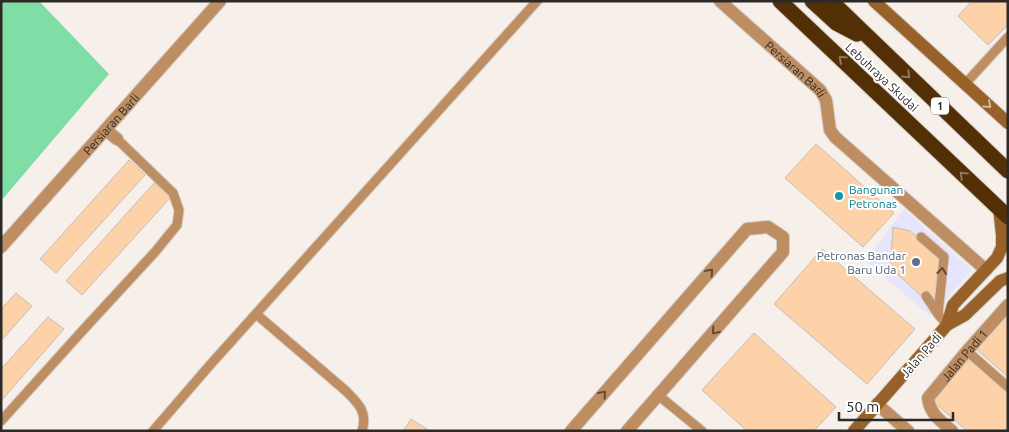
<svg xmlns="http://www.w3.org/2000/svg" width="1009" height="432" font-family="Ubuntu,sans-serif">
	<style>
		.commercial { fill: #e7e5fb }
		.green { fill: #7fdea5 }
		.building { fill: #fed2a8; stroke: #c5beb8 }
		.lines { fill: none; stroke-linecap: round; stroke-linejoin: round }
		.lane-casing { stroke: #d2ccc7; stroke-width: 11 }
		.street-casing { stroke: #d2ccc7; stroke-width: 14 }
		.secondary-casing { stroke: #d2ccc7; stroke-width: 14 }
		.highway-casing { stroke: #d2ccc7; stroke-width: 17 }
		.lane { stroke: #be8e62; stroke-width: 9 }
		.street { stroke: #be8e62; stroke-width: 12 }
		.secondary { stroke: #976129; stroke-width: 12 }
		.highway { stroke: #532f06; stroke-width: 15 }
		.oneway { stroke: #8f785d }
		.oneway2 { stroke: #d0b89f }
		.oneway3 { stroke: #5f4d3c }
		.culture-dot { fill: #0f9aa8; stroke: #fff; stroke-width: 2 }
		.service-dot { fill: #5c6f8a; stroke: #fff; stroke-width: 2 }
		.labels { text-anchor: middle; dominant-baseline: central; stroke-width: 4; stroke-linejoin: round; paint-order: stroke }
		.shield { fill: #fff; stroke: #6b6a68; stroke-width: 1 }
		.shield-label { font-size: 11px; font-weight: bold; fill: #2c2a27 }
		.street-label { font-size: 12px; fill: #2c2a27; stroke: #fff }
		.culture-label { font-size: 12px; fill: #0d838f; stroke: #fff; text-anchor: start }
		.service-label { font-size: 12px; fill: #4e5e75; stroke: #fff; text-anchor: end }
	</style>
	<rect width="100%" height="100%" fill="#f7f0ea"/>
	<path class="commercial" d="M 904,209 L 972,270 L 931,317 L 865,260 Z"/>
	<path class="green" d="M 1,1 L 39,1 L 109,74 L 1,201 Z"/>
	<g class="building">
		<path d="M 972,1 L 1007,1 L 1008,2 L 1008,25 L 988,45 L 958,16 Z"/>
		<path d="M 816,144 L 894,213 L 863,247 L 785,178 Z"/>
		<path d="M 129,160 L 145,175 L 56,273 L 40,259 Z"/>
		<path d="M 154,183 L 171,197 L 82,295 L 66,281 Z"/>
		<path d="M 893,227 L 910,231 L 942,257 L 937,298 L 920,295 L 890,267 Z"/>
		<path d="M 822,249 L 915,329 L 867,384 L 774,304 Z"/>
		<path d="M 16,293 L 32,306 L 1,341 L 1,309 Z"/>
		<path d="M 1008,312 L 1008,377 L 975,348 Z"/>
		<path d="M 48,317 L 64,329 L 1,401 L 1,369 Z"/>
		<path d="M 754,333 L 836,407 L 814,431 L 747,431 L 702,390 Z"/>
		<path d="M 966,356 L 1008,392 L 1008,431 L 967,431 L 929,398 Z"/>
		<path d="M 411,419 L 430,431 L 403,431 Z"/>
	</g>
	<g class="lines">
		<defs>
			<g id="lane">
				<path d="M 965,84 L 1008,37"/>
				<path d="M 921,237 L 944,257 L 938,314"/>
				<path d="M 926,296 L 938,314 L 947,325"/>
				<path d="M 256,314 L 346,391 C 358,403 368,412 362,431"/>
				<path d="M 967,351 L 1008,387"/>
				<path d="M 658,395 L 702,431"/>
				<path d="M 1,421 L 84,329 L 155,252 L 177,225 L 179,210 L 173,193 L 117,139"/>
				<path d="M 153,431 L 210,365 L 537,1"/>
			</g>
			<g id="street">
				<path id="s1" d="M 720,1 L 820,90 L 826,100 L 830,130 L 835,137 L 986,270"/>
				<path d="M 106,130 L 117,139"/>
				<path id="s2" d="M 1,247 L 220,1"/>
				<path d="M 877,404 L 908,431"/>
				<path d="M 571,431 L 747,229 L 768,227 L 783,237 L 783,252 L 627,431"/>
				<path id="s3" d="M 952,431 C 940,420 930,414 928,398 L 967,351 L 1008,305"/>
			</g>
			<g id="secondary">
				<path d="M 874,1 L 1008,123"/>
				<path d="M 947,325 L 953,305 L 997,258 L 1002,247 L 1002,235 L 999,208"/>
				<path d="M 854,431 L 947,325 L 965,315 L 1000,281 L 1008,278"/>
			</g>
			<g id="highway">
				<path d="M 780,1 L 1008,217"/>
				<path d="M 812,1 L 836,23 L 857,34"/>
				<path d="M 831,1 L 1008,171"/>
			</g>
		</defs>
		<use href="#lane" class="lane-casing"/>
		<use href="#street" class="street-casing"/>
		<use href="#secondary" class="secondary-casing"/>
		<use href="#highway" class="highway-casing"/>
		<use href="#lane" class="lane"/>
		<use href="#street" class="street"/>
		<use href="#secondary" class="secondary"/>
		<use href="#highway" class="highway"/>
	</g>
	<defs><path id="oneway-chevron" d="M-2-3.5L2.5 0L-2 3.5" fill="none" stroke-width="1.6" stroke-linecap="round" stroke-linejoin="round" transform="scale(1.25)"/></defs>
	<g class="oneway">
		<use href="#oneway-chevron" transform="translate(842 59) rotate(-137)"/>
		<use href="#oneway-chevron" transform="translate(907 75) rotate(44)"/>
		<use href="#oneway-chevron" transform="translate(963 175) rotate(-136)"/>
	</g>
	<use class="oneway2" href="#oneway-chevron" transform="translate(988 105) rotate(42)"/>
	<g class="oneway3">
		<use href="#oneway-chevron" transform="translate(942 271) rotate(-84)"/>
		<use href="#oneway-chevron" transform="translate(710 272) rotate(-49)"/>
		<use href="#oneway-chevron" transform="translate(715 331) rotate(131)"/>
		<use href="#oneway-chevron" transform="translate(603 394) rotate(-49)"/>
	</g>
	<circle class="culture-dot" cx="839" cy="196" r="5"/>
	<circle class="service-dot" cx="916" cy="262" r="5"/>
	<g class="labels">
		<rect class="shield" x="931" y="97.5" width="18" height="17" rx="4"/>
		<g class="shield-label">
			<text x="940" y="106">1</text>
		</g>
		<g class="street-label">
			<text stroke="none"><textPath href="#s1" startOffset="102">Persiaran Barli</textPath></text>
			<text transform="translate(882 77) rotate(43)">Lebuhraya Skudai</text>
			<text stroke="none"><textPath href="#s2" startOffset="165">Persiaran Barli</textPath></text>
			<text transform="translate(921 355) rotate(-49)">Jalan Padi</text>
			<text stroke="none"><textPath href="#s3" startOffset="98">Jalan Padi 1</textPath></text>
		</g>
		<g class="culture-label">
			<text x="849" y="189">Bangunan<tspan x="849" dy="14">Petronas</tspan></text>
		</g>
		<g class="service-label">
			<text x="906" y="255">Petronas Bandar<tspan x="906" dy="14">Baru Uda 1</tspan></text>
		</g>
	</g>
	<rect width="1009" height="432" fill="none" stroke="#2c2a27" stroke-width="5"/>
	<path d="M839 412v8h114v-8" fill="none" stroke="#2c2a27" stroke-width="2.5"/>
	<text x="846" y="412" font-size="15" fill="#2c2a27" stroke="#ffffff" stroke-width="4" paint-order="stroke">50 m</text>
</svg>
